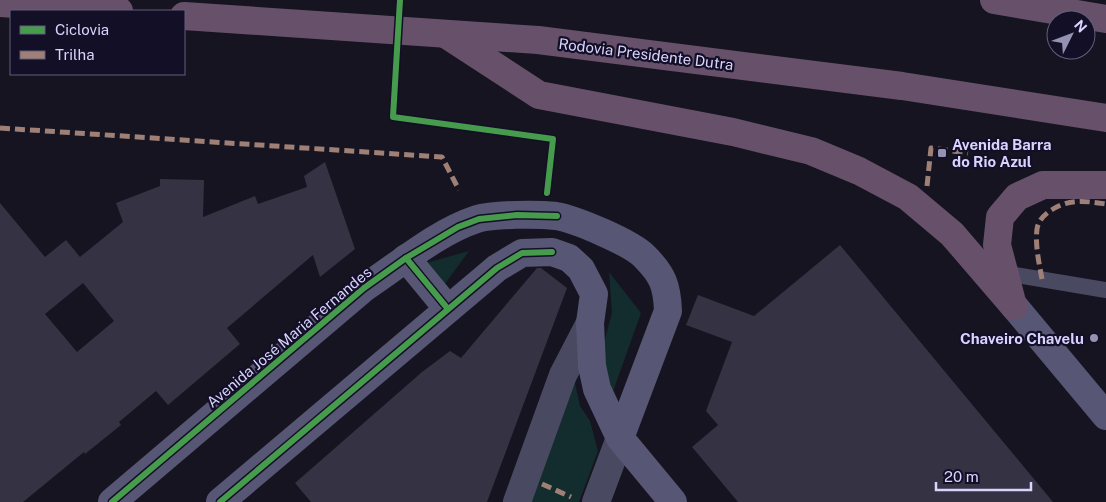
<svg xmlns="http://www.w3.org/2000/svg" width="1106" height="502" font-family="'Public Sans',sans-serif">
	<style>
		.green { fill: #132c2d }
		.building { fill: #343243; fill-rule: evenodd }
		.lines { fill: none; stroke-linecap: round; stroke-linejoin: round }
		.lane { stroke: #4a4962; stroke-width: 16 }
		.street { stroke: #4a4962; stroke-width: 28 }
		.secondary { stroke: #575674; stroke-width: 28 }
		.highway { stroke: #67516a; stroke-width: 28 }
		.quiet { stroke: #9e8076; stroke-width: 5; stroke-dasharray: 10 5; stroke-linecap: butt }
		.cycleway-casing { stroke: #130f26; stroke-width: 9 }
		.cycleway { stroke: #469c4c; stroke-width: 6 }
		.poi-dot { fill: #9591b1; stroke: #130f26; stroke-width: 2 }
		.labels { text-anchor: middle; dominant-baseline: central; stroke-width: 4.5; stroke-linejoin: round; paint-order: stroke }
		.street-label { font-size: 15px; fill: #d9d4ff; stroke: #130f26 }
		.poi-label { font-size: 15px; font-weight: bold; fill: #d9d4ff; stroke: #130f26; text-anchor: start }
	</style>
	<rect width="100%" height="100%" fill="#161421"/>
	<g class="green">
		<path d="M 469,251 L 444,285 L 426,263 Z"/>
		<path d="M 609,272 L 641,313 L 611,397 L 598,365 L 612,313 Z"/>
		<path d="M 575,383 L 580,406 L 590,421 L 598,451 L 579,502 L 531,502 Z"/>
	</g>
	<g class="building">
		<path d="M 325,162 L 355,249 L 320,277 L 313,255 L 227,328 L 240,344 L 168,405 L 156,391 L 119,422 L 121,425 L 85,454 L 84,452 L 23,502 L 0,502 L 0,203 L 45,257 L 66,240 L 80,257 L 123,222 L 116,203 L 160,186 L 160,179 L 204,180 L 203,217 L 255,196 L 258,204 L 307,187 L 304,176 ZM 83,283 L 114,321 L 77,352 L 45,314 Z"/>
		<path d="M 840,245 L 1053,502 L 738,502 L 692,447 L 718,425 L 706,411 L 732,342 L 686,325 L 698,295 L 754,316 Z"/>
		<path d="M 537,268 L 541,268 L 567,288 L 487,502 L 311,502 L 295,483 L 422,372 L 450,351 L 461,358 Z"/>
	</g>
	<g class="lines">
		<path class="lane" d="M 1004,273 L 1106,290"/>
		<g class="street">
			<path d="M 517,502 L 563,375 L 590,323"/>
			<path d="M 596,502 L 620,438"/>
		</g>
		<g class="secondary">
			<path d="M 406,258 L 448,309"/>
			<path d="M 1014,306 L 1106,416"/>
			<path d="M 112,502 L 364,288 C 399,265 437,232 477,219 C 493,214 539,214 556,216 C 575,219 632,243 645,257 C 663,275 667,286 668,311 L 620,438"/>
			<path d="M 220,502 L 497,268 L 522,253 L 552,252 L 569,258 L 581,269 L 594,294 L 590,323 L 592,366 L 597,389 L 620,438 L 673,502"/>
		</g>
		<g class="highway">
			<path d="M 994,0 L 1106,19"/>
			<path d="M 0,3 L 119,11"/>
			<path d="M 184,16 L 538,40 L 902,86 L 1106,118"/>
			<path d="M 447,35 L 539,95 L 733,132 L 811,151 L 859,171 L 908,197 L 952,234 L 1014,306"/>
			<path d="M 1011,298 L 997,245 L 1000,217 L 1017,197 L 1043,185 L 1106,185"/>
		</g>
		<g class="quiet">
			<path d="M 0,128 L 442,157 L 459,190"/>
			<path d="M 927,186 L 931,148 L 968,153"/>
			<path d="M 1042,279 C 1039,263 1035,245 1037,229 C 1038,221 1044,215 1050,211 C 1069,198 1085,201 1106,204"/>
			<path d="M 542,484 L 571,497"/>
		</g>
		<defs>
			<g id="cycleway">
				<path d="M 400,0 L 393,117 L 553,139 L 547,193"/>
				<path d="M 406,258 L 448,309"/>
				<path d="M 112,502 L 364,288 L 406,258 L 458,227 L 479,219 L 517,215 L 557,216"/>
				<path d="M 220,502 L 497,268 L 522,253 L 552,252"/>
			</g>
		</defs>
		<use href="#cycleway" class="cycleway-casing"/>
		<use href="#cycleway" class="cycleway"/>
	</g>
	<g class="poi-dot">
		<rect x="937" y="148" width="10" height="10" rx="2.5"/>
		<circle cx="1094" cy="338" r="5"/>
	</g>
	<g class="labels">
		<g class="street-label">
			<text transform="translate(646 54) rotate(7)">Rodovia Presidente Dutra</text>
			<text transform="translate(289 337) rotate(-40)">Avenida José Maria Fernandes</text>
		</g>
		<g class="poi-label">
			<text x="952" y="144">Avenida Barra<tspan x="952" dy="17">do Rio Azul</tspan></text>
			<text x="1084" y="338" text-anchor="end">Chaveiro Chavelu</text>
		</g>
	</g>
	<rect x="10" y="10" width="175" height="65" fill="#130f26" stroke="#625e7d"/>
	<rect x="20" y="26" width="25" height="8" fill="#469c4c" stroke="#625e7d"/>
	<text x="55" y="35" font-size="15" fill="#d9d4ff">Ciclovia</text>
	<rect x="20" y="51" width="25" height="8" fill="#9e8076" stroke="#625e7d"/>
	<text x="55" y="60" font-size="15" fill="#d9d4ff">Trilha</text>
	<g transform="translate(1071 35) rotate(48)"><circle r="24" fill="#130f26" stroke="#625e7d"/>
	<path d="M0-4L9 19L0 12L-9 19Z" fill="#9591b1"/>
	<text y="-8" font-size="14" font-weight="bold" text-anchor="middle" fill="#d9d4ff">N</text>
	</g>
	<path d="M936 482v8h95v-8" fill="none" stroke="#d9d4ff" stroke-width="2.5"/>
	<text x="944" y="482" font-size="15" fill="#d9d4ff" stroke="#130f26" stroke-width="4" paint-order="stroke">20 m</text>
</svg>
